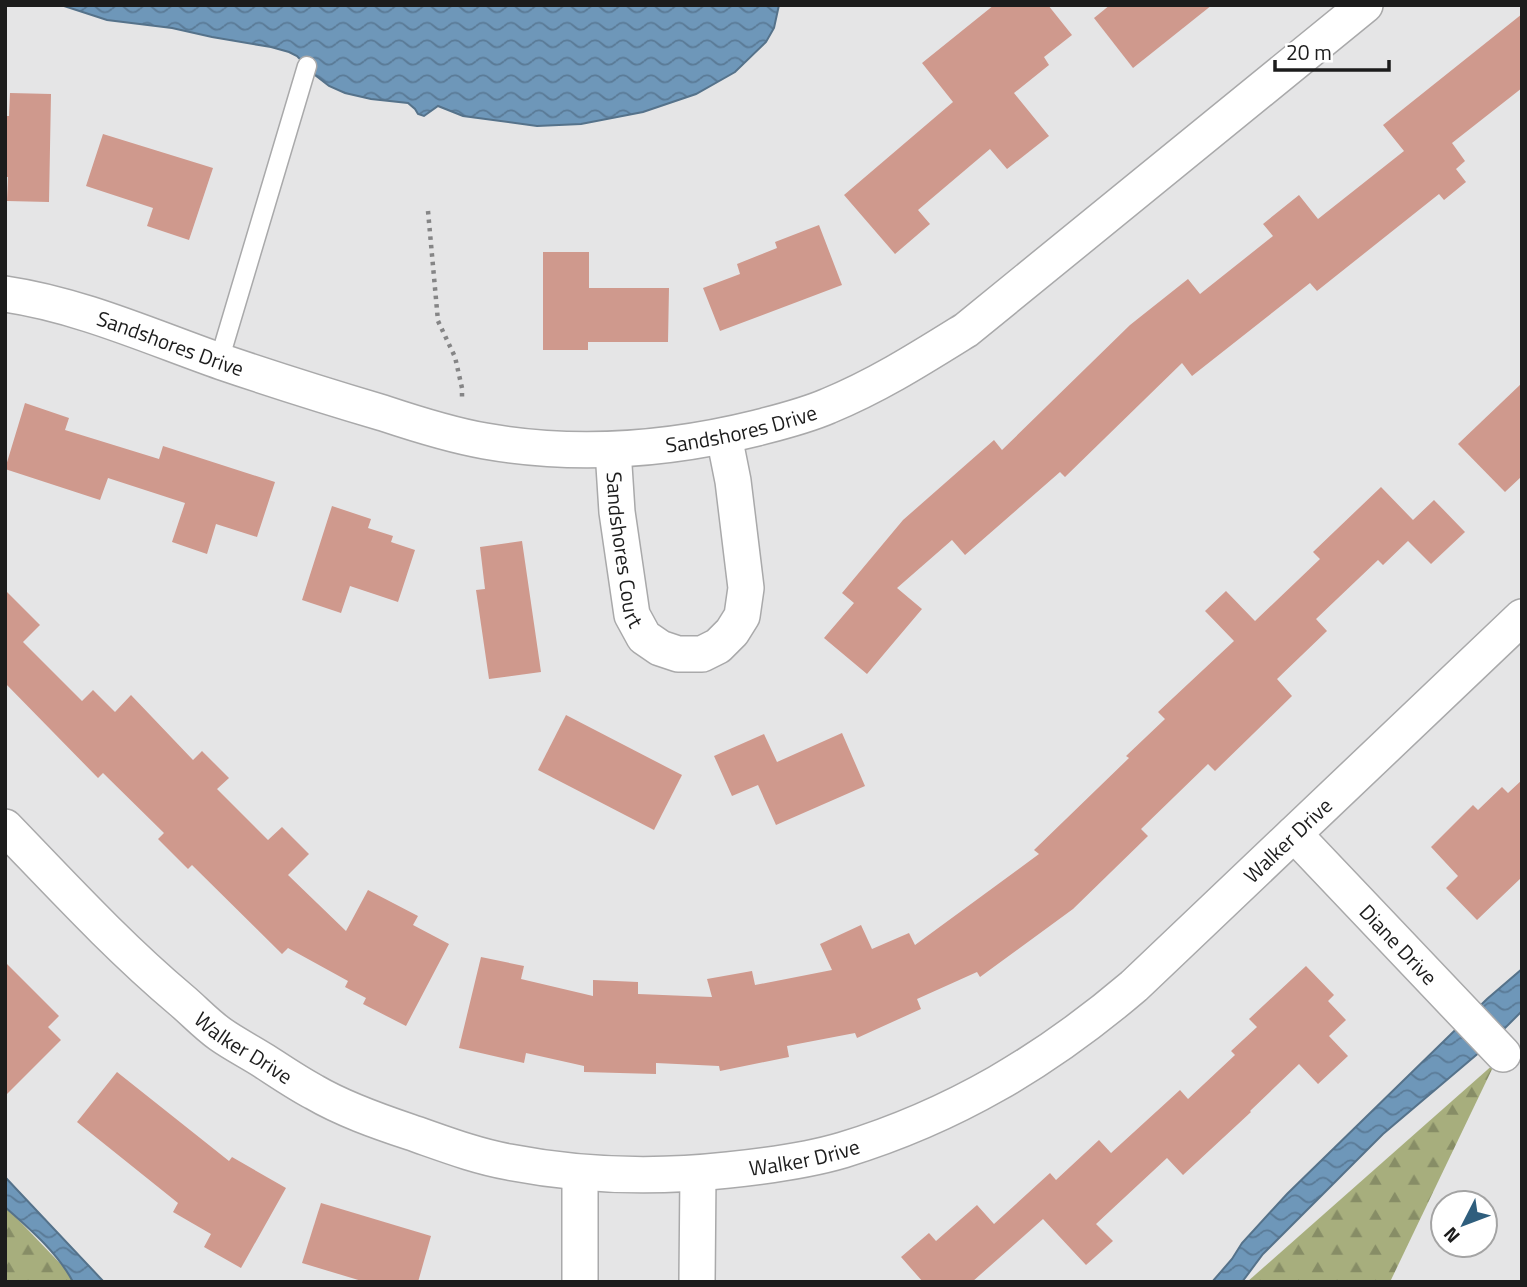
<svg xmlns="http://www.w3.org/2000/svg" width="1527" height="1287" font-family="'Titillium Web',sans-serif">
	<style>
		.forest { fill: url(#forest-firs) }
		.water { fill: url(#water-waves); stroke: #55728a; stroke-width: 2 }
		.building { fill: #cf998d }
		.lines { fill: none; stroke-linecap: round; stroke-linejoin: round }
		.service-casing { stroke: #a9a9aa; stroke-width: 21 }
		.minor-casing { stroke: #a9a9aa; stroke-width: 38 }
		.path { stroke: #858586; stroke-width: 4.5; stroke-dasharray: 3.5 5; stroke-linecap: butt }
		.service { stroke: #fff; stroke-width: 18 }
		.minor { stroke: #fff; stroke-width: 35 }
		.labels { text-anchor: middle; dominant-baseline: central; stroke-width: 7; stroke-linejoin: round; paint-order: stroke }
		.street-label { font-size: 21px; fill: #1c1c1c; stroke: #fff }
	</style>
	<defs>
		<pattern id="forest-firs" width="22" height="20" patternUnits="userSpaceOnUse" patternTransform="scale(1.75)"><rect width="22" height="20" fill="#a7ae7d"/><path d="M5 1l3.5 6h-7zM16 11l3.5 6h-7z" fill="#878d66"/></pattern>
		<pattern id="water-waves" width="16" height="10" patternUnits="userSpaceOnUse" patternTransform="scale(1.75)"><rect width="16" height="10" fill="#6e97b9"/><path d="M0 5q4-4 8 0t8 0" fill="none" stroke="#5a7a96"/></pattern>
	</defs>
	<rect width="100%" height="100%" fill="#e5e5e6"/>
	<g class="forest">
		<path d="M 1495,1063 L 1390,1282 L 1247,1282 Z"/>
		<path d="M 5,1206 L 78,1282 L 5,1282 Z"/>
	</g>
	<g class="water">
		<path d="M 61,5 L 779,5 L 774,28 L 766,42 L 735,72 L 696,94 L 643,112 L 581,124 L 537,126 L 463,116 L 438,106 L 424,116 L 418,114 L 415,109 L 408,103 L 371,99 L 345,93 L 329,86 L 315,75 L 297,56 L 289,52 L 271,47 L 212,37 L 172,28 L 107,20 Z"/>
		<path d="M 1522,969 L 1522,1011 L 1488,1045 L 1383,1134 L 1263,1254 L 1242,1282 L 1212,1282 L 1232,1259 L 1242,1243 L 1287,1194 L 1487,999 Z"/>
		<path d="M 5,1177 L 104,1282 L 73,1282 C 58,1253 30,1229 5,1207 Z"/>
	</g>
	<g class="building">
		<path d="M 994,5 L 1048,5 L 1072,35 L 1044,57 L 1049,65 L 1014,93 L 1049,136 L 1007,169 L 990,149 L 918,210 L 930,224 L 895,254 L 844,195 L 953,102 L 922,63 Z"/>
		<path d="M 1110,5 L 1212,5 L 1133,68 L 1094,18 Z"/>
		<path d="M 1522,14 L 1522,88 L 1452,143 L 1465,161 L 1456,169 L 1466,182 L 1444,200 L 1439,194 L 1317,291 L 1310,283 L 1192,376 L 1182,363 L 1065,477 L 1060,472 L 965,555 L 952,540 L 897,588 L 922,609 L 867,674 L 824,638 L 854,603 L 842,593 L 903,520 L 994,440 L 1002,450 L 1130,325 L 1188,279 L 1200,294 L 1273,236 L 1263,224 L 1299,195 L 1318,219 L 1404,151 L 1383,125 Z"/>
		<path d="M 10,93 L 51,94 L 49,202 L 7,201 L 8,177 L 5,177 L 5,116 L 9,116 Z"/>
		<path d="M 103,134 L 213,168 L 189,240 L 147,226 L 153,208 L 86,186 Z"/>
		<path d="M 819,225 L 842,285 L 720,331 L 703,288 L 740,274 L 737,264 L 777,248 L 775,242 Z"/>
		<path d="M 543,252 L 589,252 L 589,288 L 669,288 L 668,342 L 588,342 L 588,350 L 543,350 Z"/>
		<path d="M 1522,383 L 1522,476 L 1505,492 L 1458,444 Z"/>
		<path d="M 25,403 L 69,418 L 65,430 L 159,459 L 163,446 L 275,482 L 257,537 L 216,524 L 207,554 L 172,542 L 185,503 L 108,478 L 100,500 L 5,469 Z"/>
		<path d="M 1381,487 L 1413,520 L 1434,500 L 1465,532 L 1431,564 L 1408,541 L 1383,565 L 1378,560 L 1316,619 L 1327,631 L 1277,679 L 1292,696 L 1215,771 L 1208,764 L 1141,829 L 1148,836 L 1073,909 L 980,977 L 977,972 L 917,999 L 921,1009 L 857,1038 L 855,1033 L 787,1046 L 789,1057 L 720,1071 L 719,1066 L 656,1063 L 656,1074 L 584,1072 L 584,1066 L 526,1053 L 524,1063 L 459,1048 L 481,957 L 524,966 L 521,979 L 593,996 L 593,980 L 638,982 L 638,994 L 712,997 L 707,979 L 752,971 L 755,985 L 832,970 L 820,944 L 861,925 L 872,949 L 909,933 L 915,945 L 1039,854 L 1034,850 L 1129,758 L 1126,756 L 1165,719 L 1158,712 L 1234,641 L 1205,611 L 1226,591 L 1255,621 L 1320,559 L 1313,552 Z"/>
		<path d="M 332,506 L 371,519 L 368,528 L 393,536 L 391,542 L 415,550 L 398,602 L 350,586 L 341,613 L 302,600 Z"/>
		<path d="M 522,541 L 541,672 L 489,679 L 476,590 L 485,589 L 480,547 Z"/>
		<path d="M 5,590 L 40,625 L 23,642 L 82,701 L 93,690 L 115,712 L 131,695 L 193,760 L 202,751 L 229,778 L 217,789 L 268,840 L 282,827 L 309,854 L 288,875 L 346,931 L 368,890 L 418,916 L 413,925 L 449,944 L 406,1026 L 363,1004 L 366,998 L 345,987 L 348,981 L 288,948 L 282,954 L 192,865 L 188,869 L 158,839 L 164,833 L 103,773 L 98,778 L 5,683 Z"/>
		<path d="M 566,715 L 682,775 L 654,830 L 538,770 Z"/>
		<path d="M 842,733 L 865,786 L 776,825 L 758,785 L 732,796 L 714,756 L 764,734 L 777,762 Z"/>
		<path d="M 1522,780 L 1522,877 L 1477,920 L 1446,888 L 1458,876 L 1431,847 L 1473,805 L 1478,810 L 1502,787 L 1508,793 Z"/>
		<path d="M 5,962 L 59,1016 L 48,1027 L 61,1040 L 5,1096 Z"/>
		<path d="M 1306,966 L 1334,995 L 1328,1001 L 1346,1020 L 1329,1036 L 1348,1056 L 1318,1084 L 1299,1064 L 1250,1111 L 1251,1112 L 1183,1175 L 1167,1158 L 1096,1224 L 1113,1241 L 1086,1265 L 1043,1219 L 972,1282 L 923,1282 L 901,1257 L 929,1233 L 936,1241 L 977,1205 L 994,1224 L 1050,1173 L 1056,1180 L 1099,1140 L 1111,1153 L 1180,1090 L 1188,1099 L 1235,1055 L 1231,1051 L 1257,1027 L 1249,1019 Z"/>
		<path d="M 117,1072 L 229,1161 L 232,1157 L 286,1188 L 241,1268 L 204,1247 L 211,1234 L 173,1212 L 178,1203 L 77,1122 Z"/>
		<path d="M 321,1203 L 431,1236 L 418,1282 L 365,1282 L 302,1263 Z"/>
	</g>
	<g class="lines">
		<defs>
			<path id="service" d="M 219,361 L 307,66"/>
			<g id="minor">
				<path id="s1" d="M 5,294 C 80,305 151,337 222,362 C 275,380 329,397 383,413 C 416,424 450,435 485,441 C 576,457 668,450 757,428 C 780,422 805,416 828,406 C 877,386 921,358 966,330 L 1365,5"/>
				<path id="s2" d="M 613,450 L 617,512 L 632,615 L 644,637 L 660,648 L 678,654 L 702,654 L 718,646 L 732,632 L 742,616 L 746,588 L 733,481 L 724,436"/>
				<path id="s3" d="M 5,827 C 62,886 118,947 181,1000 C 194,1011 206,1024 220,1034 C 234,1044 250,1052 264,1061 C 281,1072 297,1083 314,1092 C 343,1109 377,1121 410,1132 C 442,1143 475,1156 509,1162 C 581,1176 655,1178 728,1170 C 767,1166 806,1161 843,1150 C 954,1116 1046,1061 1134,986 L 1522,617"/>
				<path id="s4" d="M 1294,834 L 1503,1054"/>
				<path d="M 580,1282 L 580,1173"/>
				<path d="M 697,1282 L 698,1174"/>
			</g>
		</defs>
		<use href="#service" class="service-casing"/>
		<use href="#minor" class="minor-casing"/>
		<path class="path" d="M 428,211 L 438,321 L 455,357 L 462,388 L 462,400"/>
		<use href="#service" class="service"/>
		<use href="#minor" class="minor"/>
	</g>
	<g class="labels">
		<g class="street-label">
			<text stroke="none"><textPath href="#s1" startOffset="173">Sandshores Drive</textPath></text>
			<text stroke="none"><textPath href="#s1" startOffset="761">Sandshores Drive</textPath></text>
			<text stroke="none"><textPath href="#s2" startOffset="100">Sandshores Court</textPath></text>
			<text stroke="none"><textPath href="#s3" startOffset="1502">Walker Drive</textPath></text>
			<text stroke="none"><textPath href="#s4" startOffset="152">Diane Drive</textPath></text>
			<text stroke="none"><textPath href="#s3" startOffset="326">Walker Drive</textPath></text>
			<text stroke="none"><textPath href="#s3" startOffset="914">Walker Drive</textPath></text>
		</g>
	</g>
	<rect width="1527" height="1287" fill="none" stroke="#1c1c1c" stroke-width="14"/>
	<g transform="translate(1464 1224) rotate(228)"><circle r="33" fill="#ffffff" stroke="#a4a4a4" stroke-width="2"/>
	<path d="M0-5L12 26L0 18L-12 26Z" fill="#2f5e7d"/>
	<text y="-10" font-size="19" font-weight="bold" text-anchor="middle" fill="#1c1c1c">N</text>
	</g>
	<path d="M1275 60v10h114v-10" fill="none" stroke="#1c1c1c" stroke-width="3.5"/>
	<text x="1286" y="60" font-size="21" fill="#1c1c1c" stroke="#ffffff" stroke-width="5" paint-order="stroke">20 m</text>
</svg>
